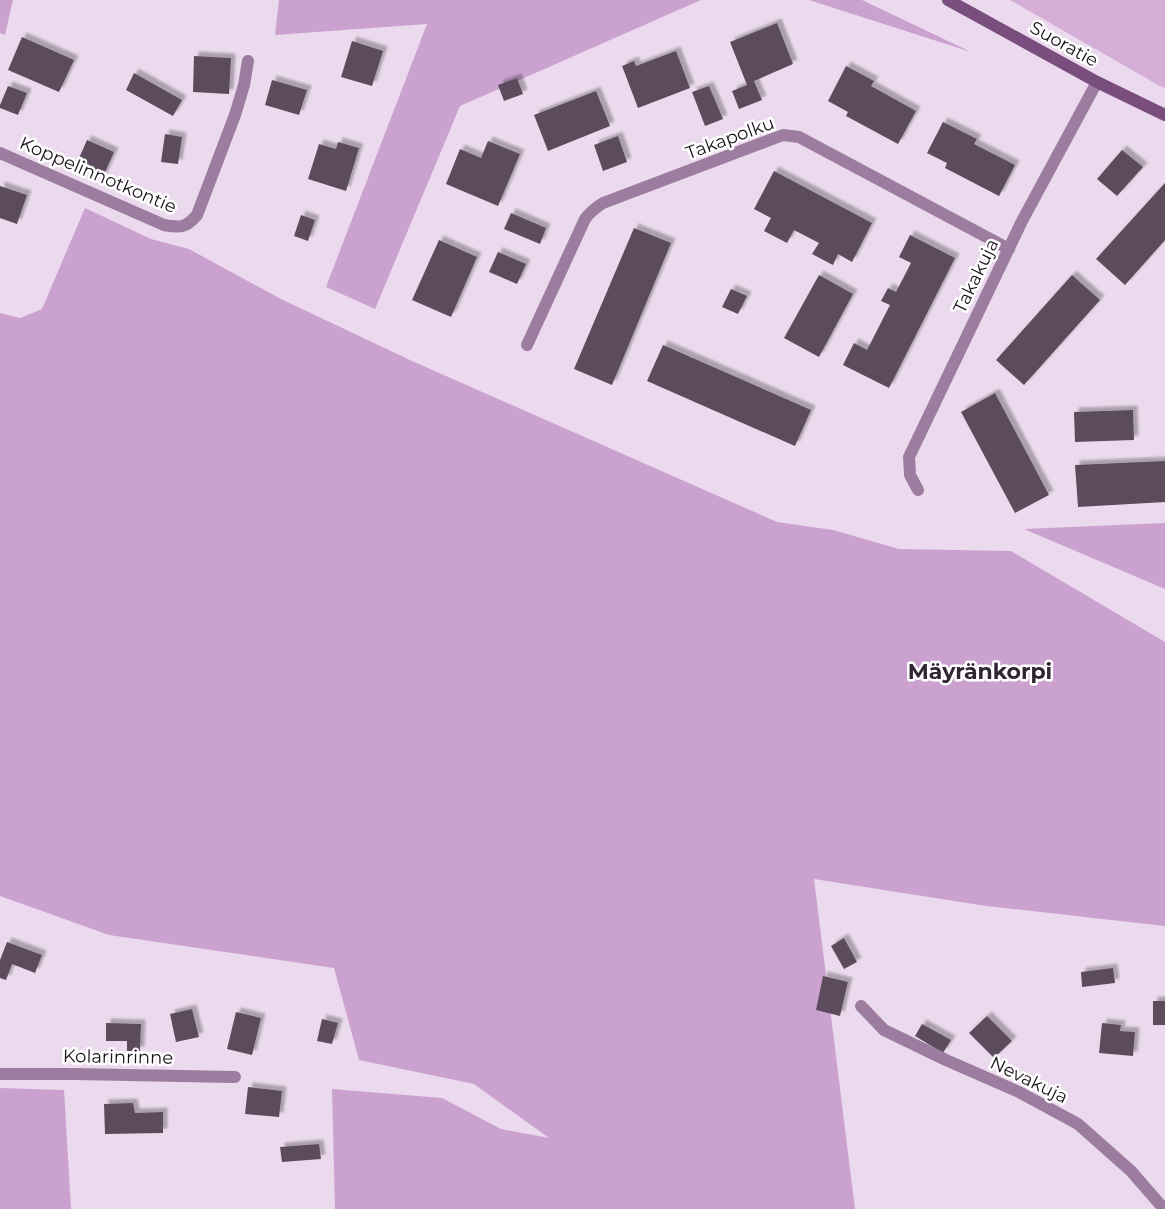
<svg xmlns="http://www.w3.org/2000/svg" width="1165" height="1209" font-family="Montserrat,sans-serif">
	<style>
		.green { fill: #d5aed8 }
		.forest { fill: #cba1cf }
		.building { fill: #5b4c5c; filter: url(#shadow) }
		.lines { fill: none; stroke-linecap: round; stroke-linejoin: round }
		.lane { stroke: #9c7d9f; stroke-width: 12 }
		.street { stroke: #9c7d9f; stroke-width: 12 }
		.secondary { stroke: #7a4d7f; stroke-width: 12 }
		.labels { text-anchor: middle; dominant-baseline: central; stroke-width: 5; stroke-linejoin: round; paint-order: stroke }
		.street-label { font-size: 18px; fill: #1a141a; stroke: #fff }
		.district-label { font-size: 22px; font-weight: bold; fill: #312533; stroke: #fff }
	</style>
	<defs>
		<filter id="shadow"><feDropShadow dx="4.5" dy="-4.5" stdDeviation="1" flood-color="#0004"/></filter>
	</defs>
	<rect width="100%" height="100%" fill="#ebdaed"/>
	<path class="green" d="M 1010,0 L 1165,0 L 1165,88 L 1160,86 Z"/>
	<g class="forest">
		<path d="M 0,0 L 13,0 L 5,35 L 0,33 Z"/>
		<path d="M 279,0 L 701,0 L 460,106 L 375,309 L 326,287 L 427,24 L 275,35 Z"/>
		<path d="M 809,0 L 862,0 L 971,52 Z"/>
		<path d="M 85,208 L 151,239 L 189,249 L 281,299 L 412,361 L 777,522 L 833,530 L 899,549 L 1011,551 L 1165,642 L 1165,926 L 986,906 L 814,879 L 855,1209 L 335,1209 L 332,1089 L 442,1098 L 501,1129 L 549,1138 L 474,1084 L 359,1060 L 334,968 L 109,935 L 0,896 L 0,313 L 20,318 L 42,309 Z"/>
		<path d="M 1165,523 L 1165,589 L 1024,529 Z"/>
		<path d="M 0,1088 L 64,1090 L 71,1209 L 0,1209 Z"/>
	</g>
	<g class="building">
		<path d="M 777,23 L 793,64 L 754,81 L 762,100 L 739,109 L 732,91 L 747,85 L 730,42 Z"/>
		<path d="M 22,37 L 74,60 L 59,92 L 8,70 Z"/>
		<path d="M 352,41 L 383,51 L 372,86 L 341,77 Z"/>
		<path d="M 676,51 L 690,88 L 638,108 L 622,66 L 634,61 L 636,66 Z"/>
		<path d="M 194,56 L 231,58 L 229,94 L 193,92 Z"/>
		<path d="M 846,66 L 874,81 L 871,86 L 916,111 L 898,144 L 846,116 L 848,112 L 828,101 Z"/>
		<path d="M 134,73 L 182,100 L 173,116 L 126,90 Z"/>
		<path d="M 517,78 L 523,94 L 504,101 L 498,85 Z"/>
		<path d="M 272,80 L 307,90 L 299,115 L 265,105 Z"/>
		<path d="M 8,86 L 27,93 L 18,115 L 0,108 L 0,105 Z"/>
		<path d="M 709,86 L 723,119 L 705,126 L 692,92 Z"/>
		<path d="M 596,91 L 610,126 L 548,151 L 534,115 Z"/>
		<path d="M 943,122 L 977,139 L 974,144 L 1015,165 L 999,196 L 945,168 L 947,163 L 927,153 Z"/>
		<path d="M 165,134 L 182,137 L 178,164 L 161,162 Z"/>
		<path d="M 618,136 L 627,162 L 603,171 L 594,145 Z"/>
		<path d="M 87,140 L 114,152 L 103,177 L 76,165 Z"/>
		<path d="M 488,141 L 520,154 L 498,206 L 446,184 L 460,149 L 481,158 Z"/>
		<path d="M 338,142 L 359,148 L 346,191 L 308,179 L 319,144 L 336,149 Z"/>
		<path d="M 1122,150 L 1143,167 L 1117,196 L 1097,179 Z"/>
		<path d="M 774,171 L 872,223 L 852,262 L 838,254 L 833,265 L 812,254 L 819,243 L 794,230 L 787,243 L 764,231 L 771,218 L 754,209 Z"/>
		<path d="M 1165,183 L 1165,240 L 1125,285 L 1096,259 Z"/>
		<path d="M 0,186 L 27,195 L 17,224 L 0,218 Z"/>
		<path d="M 511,213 L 546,228 L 540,244 L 504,229 Z"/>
		<path d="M 301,215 L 315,220 L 308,241 L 294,236 Z"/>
		<path d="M 634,228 L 671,243 L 612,385 L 574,369 Z"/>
		<path d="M 910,235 L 955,258 L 889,388 L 843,365 L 854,343 L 867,350 L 890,305 L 881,301 L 888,288 L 896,292 L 911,263 L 899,257 Z"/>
		<path d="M 439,240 L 477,257 L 451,317 L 412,300 Z"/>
		<path d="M 498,252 L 526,264 L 517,284 L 489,272 Z"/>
		<path d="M 819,275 L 853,294 L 819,357 L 784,338 Z"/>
		<path d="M 1072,275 L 1100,300 L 1024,385 L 996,360 Z"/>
		<path d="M 731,289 L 747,296 L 738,314 L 722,307 Z"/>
		<path d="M 663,345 L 811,410 L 795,446 L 647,381 Z"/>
		<path d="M 995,393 L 1049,495 L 1015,513 L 961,412 Z"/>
		<path d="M 1133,410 L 1134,440 L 1075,442 L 1074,412 Z"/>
		<path d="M 1165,461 L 1165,502 L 1078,507 L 1075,465 Z"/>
		<path d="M 844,938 L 857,962 L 844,969 L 831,946 Z"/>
		<path d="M 7,942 L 42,955 L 35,973 L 12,964 L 6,980 L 0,978 L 0,960 Z"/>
		<path d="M 1113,968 L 1115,983 L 1082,987 L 1081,972 Z"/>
		<path d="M 823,976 L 848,982 L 840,1016 L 816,1010 Z"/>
		<rect x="1153" y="1001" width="12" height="24"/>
		<path d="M 192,1009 L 199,1037 L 176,1042 L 170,1014 Z"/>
		<path d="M 236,1012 L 261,1018 L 252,1055 L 227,1049 Z"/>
		<path d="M 987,1016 L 1012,1041 L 994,1058 L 969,1033 Z"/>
		<path d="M 322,1019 L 338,1023 L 332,1044 L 317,1041 Z"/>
		<path d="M 106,1023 L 141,1024 L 140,1051 L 127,1051 L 127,1041 L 106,1041 Z"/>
		<path d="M 1102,1023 L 1121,1025 L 1120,1031 L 1135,1032 L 1133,1056 L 1099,1053 Z"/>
		<path d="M 922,1024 L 951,1040 L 943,1053 L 915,1036 Z"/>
		<path d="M 248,1087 L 282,1091 L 279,1117 L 245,1114 Z"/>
		<path d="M 133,1103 L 135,1113 L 163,1112 L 163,1133 L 105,1134 L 104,1104 Z"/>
		<path d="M 319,1144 L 321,1159 L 282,1162 L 280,1147 Z"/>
	</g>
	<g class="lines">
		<path class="lane" d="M 861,1006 L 884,1030 L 946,1060 L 1019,1092 L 1078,1124 L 1131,1171 L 1164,1209"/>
		<g class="street">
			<path d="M 0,153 L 164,225 C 180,228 186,228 197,215 L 235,115 L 244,85 L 248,61"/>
			<path d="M 527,345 L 585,219 C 590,212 595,208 603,203 L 783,135 L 799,137 L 1009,249"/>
			<path d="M 918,490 L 910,475 L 909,457 L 1022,221 L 1097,82"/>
			<path d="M 0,1074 L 74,1074 L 235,1077"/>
		</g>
		<path class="secondary" d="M 948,0 L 1097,82 L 1165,115"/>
	</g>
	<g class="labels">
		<g class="street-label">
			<text transform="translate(1064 44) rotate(29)">Suoratie</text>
			<text transform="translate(730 138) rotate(-20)">Takapolku</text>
			<text transform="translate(98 175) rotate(23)">Koppelinnotkontie</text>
			<text transform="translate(976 276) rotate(-64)">Takakuja</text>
			<text transform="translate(118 1057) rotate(1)">Kolarinrinne</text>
			<text transform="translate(1029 1080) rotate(26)">Nevakuja</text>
		</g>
		<g class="district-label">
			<text x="980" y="671">Mäyränkorpi</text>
		</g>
	</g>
</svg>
